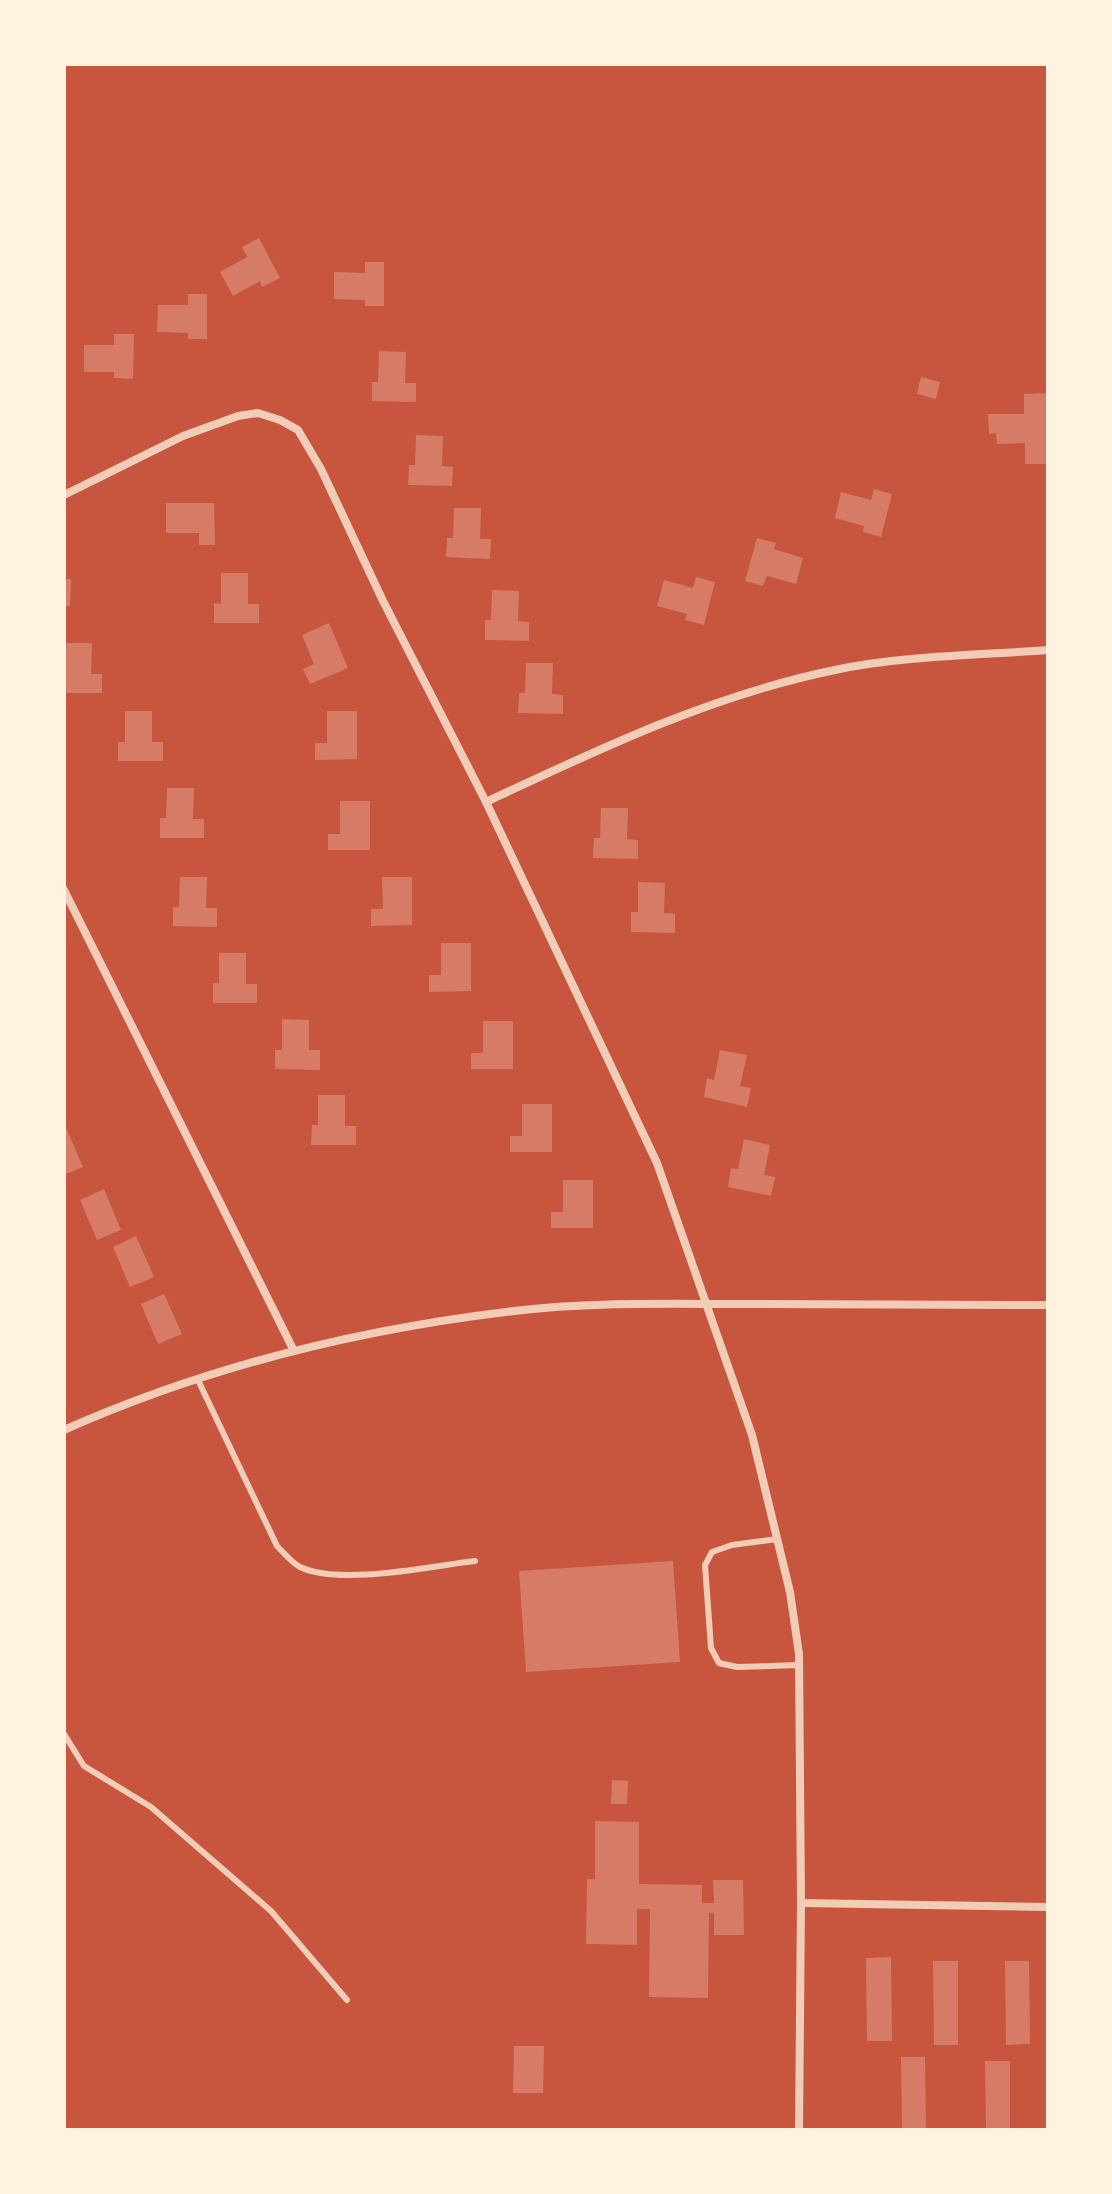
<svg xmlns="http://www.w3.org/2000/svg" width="1112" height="2194" font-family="Overpass,sans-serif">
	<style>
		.building { fill: #d67c66 }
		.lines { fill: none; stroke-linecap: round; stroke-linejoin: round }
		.service { stroke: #f1ccb7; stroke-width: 6 }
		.minor { stroke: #f1ccb7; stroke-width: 8 }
	</style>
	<rect width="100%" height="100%" fill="#c8553d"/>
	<g class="building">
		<path d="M 259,238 L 280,278 L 262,287 L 260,281 L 233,296 L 220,272 L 247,257 L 242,247 Z"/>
		<path d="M 365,262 L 384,262 L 384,306 L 365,306 L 365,300 L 334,299 L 334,272 L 365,273 Z"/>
		<path d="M 188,294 L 207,294 L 207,339 L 188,339 L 188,333 L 157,332 L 158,305 L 188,305 Z"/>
		<path d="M 114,334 L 134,334 L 133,379 L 114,378 L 114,372 L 84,372 L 84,345 L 114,345 Z"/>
		<path d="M 379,351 L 406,352 L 405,383 L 416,383 L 416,402 L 372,401 L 372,382 L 378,382 Z"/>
		<path d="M 921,377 L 940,382 L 936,399 L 917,394 Z"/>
		<path d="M 1046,393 L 1048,464 L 1025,464 L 1025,443 L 997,444 L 996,433 L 989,434 L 988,414 L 1024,414 L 1024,394 Z"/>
		<path d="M 416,435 L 443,436 L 442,466 L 453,467 L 452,486 L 408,485 L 409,465 L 415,465 Z"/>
		<path d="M 874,489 L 892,494 L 881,537 L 863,532 L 864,526 L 835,518 L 841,492 L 871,500 Z"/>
		<path d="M 166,503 L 214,503 L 215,545 L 199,545 L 199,533 L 166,533 Z"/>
		<path d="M 454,508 L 481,508 L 480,539 L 491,539 L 490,559 L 446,557 L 447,538 L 453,538 Z"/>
		<path d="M 757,538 L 776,543 L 774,549 L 803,558 L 796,584 L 767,576 L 763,586 L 745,581 Z"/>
		<path d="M 221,573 L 248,573 L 248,604 L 259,604 L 259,623 L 214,623 L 214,603 L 221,604 Z"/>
		<path d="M 696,577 L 715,582 L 704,625 L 685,620 L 687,614 L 657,606 L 664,580 L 693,588 Z"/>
		<path d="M 64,579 L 71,579 L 70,606 L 64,606 Z"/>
		<path d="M 492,590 L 519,591 L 518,621 L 529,622 L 529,641 L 485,640 L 485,620 L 491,620 Z"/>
		<path d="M 329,623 L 348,668 L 310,684 L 303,669 L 314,664 L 302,635 Z"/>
		<path d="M 65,643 L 92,643 L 91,674 L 102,674 L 102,693 L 64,693 Z"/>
		<path d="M 526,663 L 553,663 L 552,694 L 563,695 L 563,714 L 518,713 L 519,693 L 525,693 Z"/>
		<path d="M 125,711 L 152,711 L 152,742 L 163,742 L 163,761 L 118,761 L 118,742 L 125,742 Z"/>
		<path d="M 327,711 L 357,711 L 357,759 L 315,760 L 315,743 L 327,743 Z"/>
		<path d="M 167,788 L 194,788 L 193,819 L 204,819 L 204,838 L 160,838 L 160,818 L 166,818 Z"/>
		<path d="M 340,801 L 370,801 L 370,850 L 328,850 L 328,834 L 340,834 Z"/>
		<path d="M 601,808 L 628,808 L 627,839 L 638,840 L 638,859 L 593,858 L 594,838 L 600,838 Z"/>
		<path d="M 180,877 L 207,877 L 206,908 L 217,908 L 217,927 L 173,926 L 173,907 L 179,907 Z"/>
		<path d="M 382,877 L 412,877 L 412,925 L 371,926 L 371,909 L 383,909 Z"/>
		<path d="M 638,882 L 665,883 L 664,913 L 675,914 L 675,933 L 631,932 L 631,912 L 638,912 Z"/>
		<path d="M 441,943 L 471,943 L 471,991 L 429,992 L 429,975 L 441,975 Z"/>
		<path d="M 219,953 L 246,953 L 246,984 L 257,984 L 257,1003 L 213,1003 L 213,983 L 219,983 Z"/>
		<path d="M 282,1019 L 309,1020 L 309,1050 L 320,1050 L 320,1070 L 275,1069 L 275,1050 L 282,1050 Z"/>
		<path d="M 483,1021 L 513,1021 L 513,1069 L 471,1069 L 471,1053 L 483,1053 Z"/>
		<path d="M 720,1050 L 747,1055 L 740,1086 L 751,1088 L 747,1107 L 704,1097 L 707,1078 L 714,1080 Z"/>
		<path d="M 318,1095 L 345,1095 L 345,1126 L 356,1126 L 356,1145 L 311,1145 L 312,1125 L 318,1125 Z"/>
		<path d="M 522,1104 L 552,1104 L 552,1152 L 510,1152 L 510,1136 L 522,1136 Z"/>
		<path d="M 64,1123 L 83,1167 L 64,1175 Z"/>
		<path d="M 744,1139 L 770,1145 L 764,1175 L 775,1177 L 771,1196 L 728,1187 L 731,1168 L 738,1169 Z"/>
		<path d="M 563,1180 L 593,1180 L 593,1228 L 551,1228 L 551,1212 L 563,1212 Z"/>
		<path d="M 104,1189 L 121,1230 L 97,1240 L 80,1200 Z"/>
		<path d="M 136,1236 L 154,1277 L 130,1287 L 113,1247 Z"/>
		<path d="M 164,1294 L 182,1334 L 158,1344 L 141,1304 Z"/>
		<path d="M 673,1561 L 680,1662 L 526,1672 L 519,1571 Z"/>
		<path d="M 612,1780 L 628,1781 L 627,1804 L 611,1804 Z"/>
		<path d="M 595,1821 L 639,1822 L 639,1884 L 702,1885 L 702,1903 L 714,1903 L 713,1880 L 743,1880 L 744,1935 L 714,1935 L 714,1913 L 709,1913 L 708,1998 L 649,1997 L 650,1909 L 637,1909 L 637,1945 L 586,1944 L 587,1879 L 595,1879 Z"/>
		<path d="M 891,1957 L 892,2041 L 867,2041 L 866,1958 Z"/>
		<path d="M 933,1961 L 958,1961 L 958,2045 L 934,2045 Z"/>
		<path d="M 1005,1961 L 1029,1961 L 1030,2044 L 1006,2045 Z"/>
		<path d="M 514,2046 L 544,2046 L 543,2093 L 513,2093 Z"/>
		<path d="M 901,2057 L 925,2057 L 926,2130 L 902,2130 Z"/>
		<path d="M 985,2061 L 1010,2061 L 1010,2130 L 986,2130 Z"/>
	</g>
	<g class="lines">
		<g class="service">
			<path d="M 198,1380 L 277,1546 C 284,1553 292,1563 300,1567 C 340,1586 431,1566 475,1561"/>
			<path d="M 778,1539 L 732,1545 L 712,1552 L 705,1565 L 711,1648 L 719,1663 L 737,1667 L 799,1665"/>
			<path d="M 64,1734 L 84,1766 L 151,1807 L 271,1911 L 347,2000"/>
		</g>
		<g class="minor">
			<path d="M 64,495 L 183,436 L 238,416 L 258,413 L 280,420 L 298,430 L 321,469 L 383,601 L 486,802 L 657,1163 L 752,1435 L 790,1592 L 799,1654 L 801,1903 L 799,2130"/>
			<path d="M 486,802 C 599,749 712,695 835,670 C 901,656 980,655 1048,650"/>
			<path d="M 64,890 L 294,1351"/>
			<path d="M 64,1430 C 206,1367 360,1329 514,1311 C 588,1302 664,1304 738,1304 C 842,1304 945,1305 1048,1305"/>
			<path d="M 801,1903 L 1048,1907"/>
		</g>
	</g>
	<rect width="1112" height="2194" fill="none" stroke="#fff3e0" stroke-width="132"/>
</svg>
